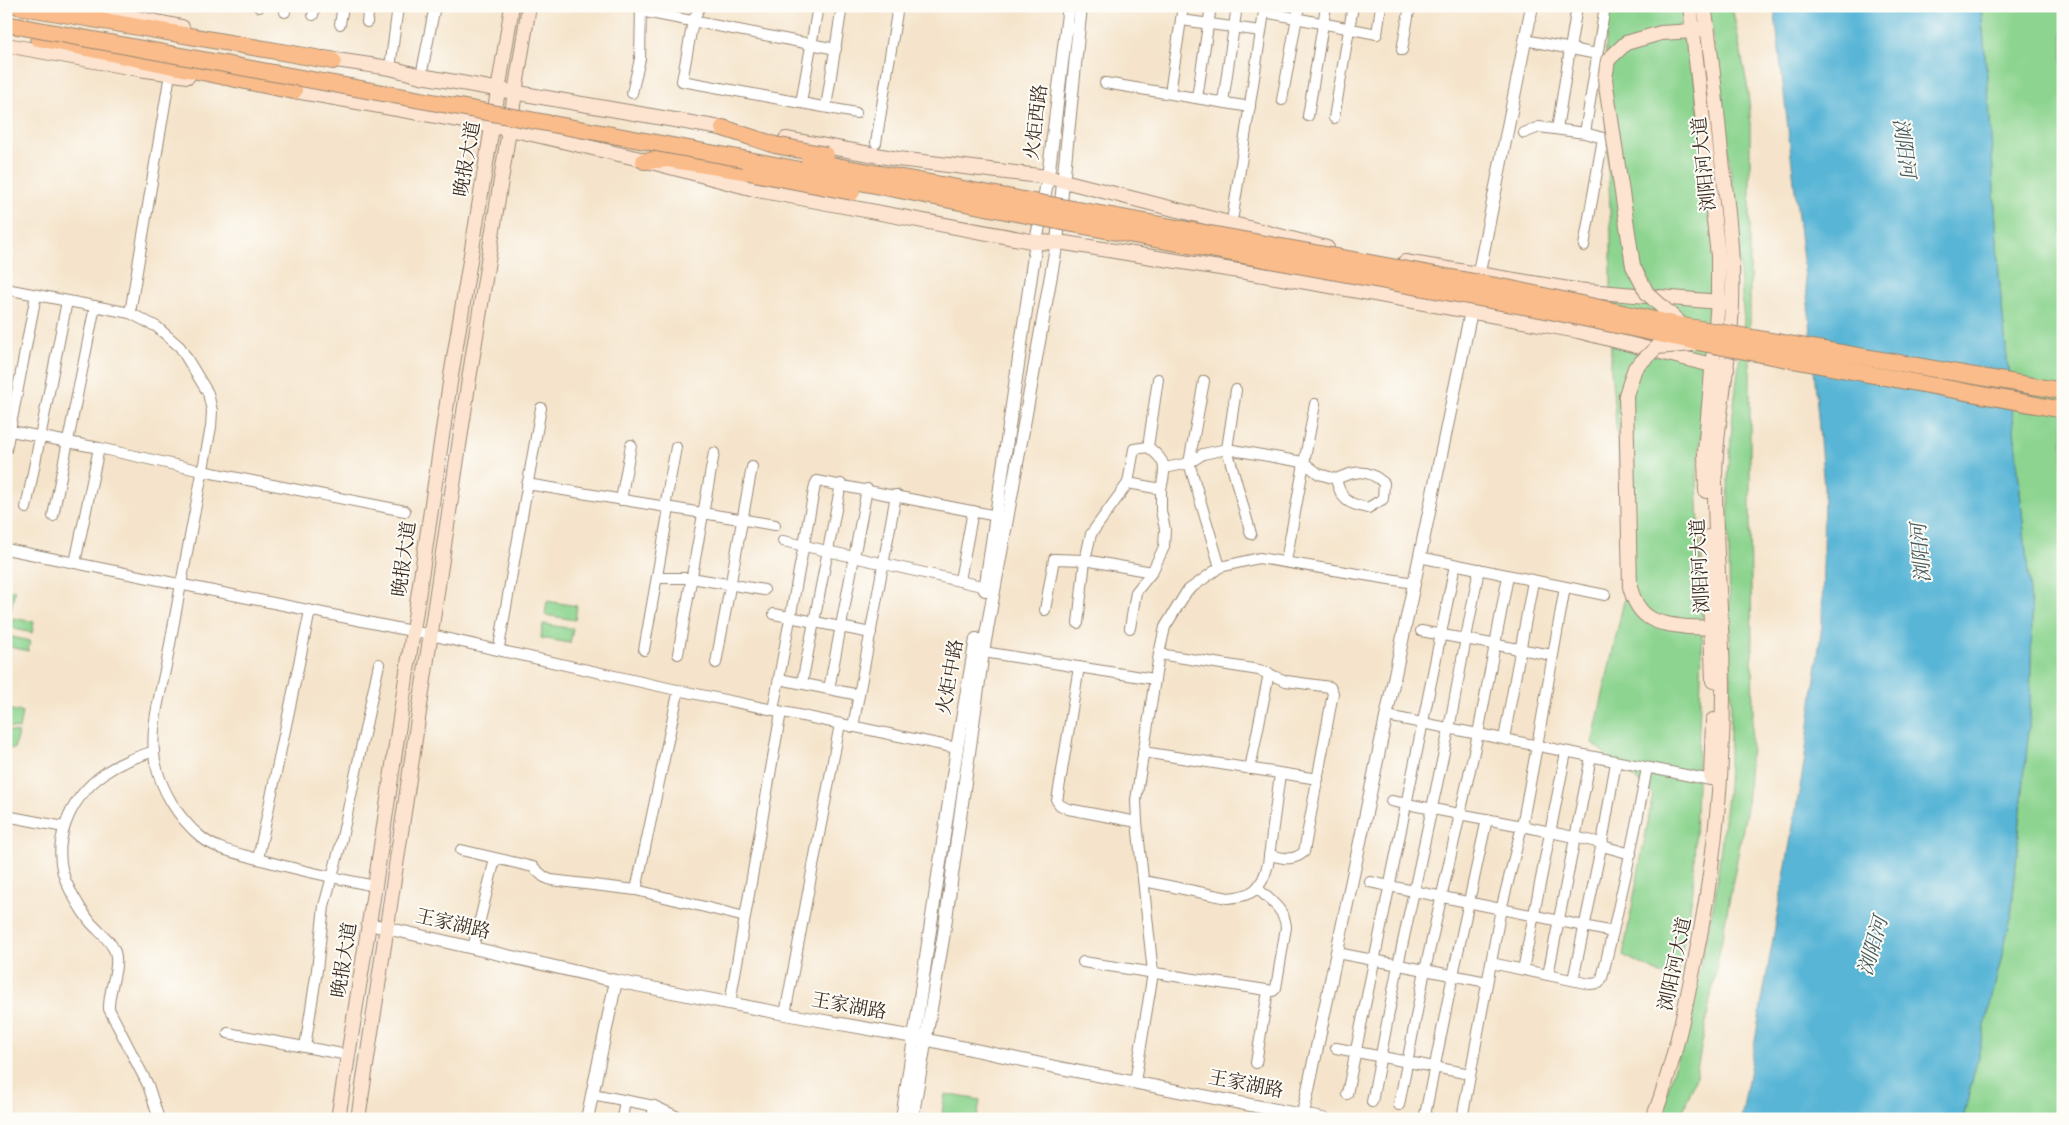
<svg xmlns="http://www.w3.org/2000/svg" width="2069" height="1125" font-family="Alegreya,'Noto Serif SC',serif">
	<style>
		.green { fill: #8cd48f; stroke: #647f56 }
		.water { fill: #58b5d6; stroke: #4a707a }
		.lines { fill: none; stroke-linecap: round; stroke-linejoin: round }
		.minor-casing { stroke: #988774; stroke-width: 12 }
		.tertiary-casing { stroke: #988774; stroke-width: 14 }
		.secondary-casing { stroke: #988774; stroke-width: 16 }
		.trunk-casing { stroke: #988774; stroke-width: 18 }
		.minor { stroke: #fff; stroke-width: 10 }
		.tertiary { stroke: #fff; stroke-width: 12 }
		.secondary { stroke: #fde4d0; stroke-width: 14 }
		.trunk { stroke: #f9bc8a; stroke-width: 16 }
		.secondary-bridge-casing { stroke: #988774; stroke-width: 16; stroke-linecap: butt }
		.trunk-bridge-casing { stroke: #988774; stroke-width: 18; stroke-linecap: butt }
		.secondary-bridge { stroke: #fde4d0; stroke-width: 14 }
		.trunk-bridge { stroke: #f9bc8a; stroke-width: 16 }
		.labels { text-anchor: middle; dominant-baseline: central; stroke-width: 4; stroke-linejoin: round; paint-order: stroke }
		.street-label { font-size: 19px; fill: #3b2a1e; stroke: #fdfcf7 }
		.water-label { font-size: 20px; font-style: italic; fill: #455b5e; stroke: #fdfcf7 }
	</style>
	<rect width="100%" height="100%" fill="#fdfcf7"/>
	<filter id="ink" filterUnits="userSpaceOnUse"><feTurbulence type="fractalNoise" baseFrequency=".02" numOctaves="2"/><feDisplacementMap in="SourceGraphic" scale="10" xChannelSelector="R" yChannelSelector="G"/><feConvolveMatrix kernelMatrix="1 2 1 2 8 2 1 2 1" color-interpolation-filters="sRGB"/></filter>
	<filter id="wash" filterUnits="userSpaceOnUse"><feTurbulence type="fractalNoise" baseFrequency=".0096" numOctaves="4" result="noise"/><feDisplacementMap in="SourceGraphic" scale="20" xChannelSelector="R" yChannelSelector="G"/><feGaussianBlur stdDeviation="1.12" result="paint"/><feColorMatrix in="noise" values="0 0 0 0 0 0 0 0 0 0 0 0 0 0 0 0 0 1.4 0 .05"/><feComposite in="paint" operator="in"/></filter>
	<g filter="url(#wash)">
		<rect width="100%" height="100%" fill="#f5e4cb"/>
		<g class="green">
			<path d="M 1607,6 L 1685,6 L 1718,256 L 1697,479 L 1703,623 L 1693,891 L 1676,982 L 1623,955 L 1653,794 L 1592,743 L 1630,574 L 1611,370 L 1611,238 L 1605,79 Z"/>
			<path d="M 1708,6 L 1732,6 L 1747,84 L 1750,113 L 1750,520 L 1753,712 L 1747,807 L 1695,1080 L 1680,1119 L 1659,1119 L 1689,1019 L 1715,897 L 1728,787 L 1731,702 L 1728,478 L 1733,413 L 1744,321 L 1735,214 L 1725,120 Z"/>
			<path d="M 1981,6 L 2063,6 L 2063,1119 L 1963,1119 L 2011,917 L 2030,716 L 2032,613 L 1999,276 L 1989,102 Z"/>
			<path d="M 6,589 L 15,590 L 6,632 Z"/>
			<path d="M 547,601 L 577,606 L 575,620 L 545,615 Z"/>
			<path d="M 13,618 L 34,622 L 32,633 L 11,628 Z"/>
			<path d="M 543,624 L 573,629 L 570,643 L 541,638 Z"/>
			<path d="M 8,636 L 30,641 L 28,651 L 6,646 Z"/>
			<path d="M 6,709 L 22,712 L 19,729 L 6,727 Z"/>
			<path d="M 6,730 L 18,733 L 14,749 L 6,748 Z"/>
			<path d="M 945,1094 L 980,1100 L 977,1119 L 942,1113 Z"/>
		</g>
		<path class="water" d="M 1774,6 L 1981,6 L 1989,102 L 1999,276 L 2032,613 L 2030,716 L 2011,917 L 1963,1119 L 1741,1119 L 1804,764 L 1822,624 L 1824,488 L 1810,322 Z"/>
	</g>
	<g filter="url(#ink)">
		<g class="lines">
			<defs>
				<g id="minor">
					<path d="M 700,6 L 693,21 L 682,81 L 856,113"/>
					<path d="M 259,7 L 259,6"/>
					<path d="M 640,11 L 836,49"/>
					<path d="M 285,12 L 285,6"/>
					<path d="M 1264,12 L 1377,34 L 1381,6"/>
					<path d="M 313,15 L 315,6"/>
					<path d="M 1181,20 L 1261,31"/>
					<path d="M 367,22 L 369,6"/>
					<path d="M 340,24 L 343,6"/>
					<path d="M 1525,40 L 1597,54"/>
					<path d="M 1402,50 L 1410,6"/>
					<path d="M 390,68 L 398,6"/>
					<path d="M 421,76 L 435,6"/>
					<path d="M 1105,83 L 1250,107"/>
					<path d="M 632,93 L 640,59 L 641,6"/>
					<path d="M 1170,93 L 1183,6"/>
					<path d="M 1197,98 L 1211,6"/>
					<path d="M 1282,100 L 1299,6"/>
					<path d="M 1223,102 L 1237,6"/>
					<path d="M 801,103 L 818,6"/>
					<path d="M 826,107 L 842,6"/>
					<path d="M 1308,116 L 1326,6"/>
					<path d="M 1334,118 L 1353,6"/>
					<path d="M 1557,129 L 1577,6"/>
					<path d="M 1524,133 L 1539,127 L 1585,133 L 1603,138 L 1584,246"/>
					<path d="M 1585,133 L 1605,6"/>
					<path d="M 876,143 L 898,6"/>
					<path d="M 1233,215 L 1265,6"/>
					<path d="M 6,289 L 130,313 L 157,327 L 180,347 L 208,393 L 212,411 L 211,427 C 196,505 181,582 167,661 C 161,692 149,729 155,761 C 161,790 178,818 201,837 C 215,849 237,853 254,858 C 294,869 334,878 375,886"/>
					<path d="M 130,313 L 170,74"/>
					<path d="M 1204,381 L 1189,463 L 1220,567"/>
					<path d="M 1236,390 L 1227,449 L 1251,534"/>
					<path d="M 6,430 L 99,448 L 202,471 L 405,511"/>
					<path d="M 6,450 L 36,295"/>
					<path d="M 1165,468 L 1189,463 L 1203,454 L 1227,449 L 1303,462 L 1319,474 L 1336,479 C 1341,500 1348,504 1368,508 L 1383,499 L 1384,483 C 1367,468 1355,471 1336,479"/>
					<path d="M 1128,483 L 1134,449 L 1148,447 L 1158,379"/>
					<path d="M 527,484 L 775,525"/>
					<path d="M 621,500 L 631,445"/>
					<path d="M 665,507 L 676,447"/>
					<path d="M 26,508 L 67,301"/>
					<path d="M 53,516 L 95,306"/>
					<path d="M 783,541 L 986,587"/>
					<path d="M 6,549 L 431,635 L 677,690 L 957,748"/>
					<path d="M 1419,557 L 1605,595"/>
					<path d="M 1286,561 L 1315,404"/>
					<path d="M 75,563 L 99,448"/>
					<path d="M 657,578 L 691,578 L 764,590"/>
					<path d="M 960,580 L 973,511"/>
					<path d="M 1045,610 L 1054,559 L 1085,560 L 1152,572"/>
					<path d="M 774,614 L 871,633"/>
					<path d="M 1078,623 L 1085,560 L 1091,534 L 1128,483 L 1161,489 C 1166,467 1167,461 1148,447"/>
					<path d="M 1130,628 L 1136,592 L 1152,572 L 1164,547 L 1165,529 L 1161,511 L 1161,489"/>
					<path d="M 1421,631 L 1552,655"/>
					<path d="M 499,647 L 541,408"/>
					<path d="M 644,650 L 669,508"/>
					<path d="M 977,651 L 1154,679"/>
					<path d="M 678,654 L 714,453"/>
					<path d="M 1159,654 L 1259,670 L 1286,681 L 1330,687 L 1333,693 L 1304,852 C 1292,862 1283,858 1269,855"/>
					<path d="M 716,663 L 752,467"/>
					<path d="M 1079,667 L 1057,801 L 1060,805 L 1068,809 L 1137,822"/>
					<path d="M 779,679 L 859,695"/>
					<path d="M 802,683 L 841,484"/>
					<path d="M 829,689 L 867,489"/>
					<path d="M 773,710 L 815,485 L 817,481 L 997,516"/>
					<path d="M 1387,716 L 1711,780"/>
					<path d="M 853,727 L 896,495"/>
					<path d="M 1504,739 L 1533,581"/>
					<path d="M 154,751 C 137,757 120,762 105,773 C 68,799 47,848 70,890 C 76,901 83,913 91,923 C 99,932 111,940 115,952 C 120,968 108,991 109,1009 L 148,1085 L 159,1119"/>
					<path d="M 1143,752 L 1318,779"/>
					<path d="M 1250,769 L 1269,673"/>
					<path d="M 1391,801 L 1522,826 L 1602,843 L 1606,847 L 1631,854"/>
					<path d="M 6,816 L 64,827"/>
					<path d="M 461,850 L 533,867 L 544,877 L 551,880 L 636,890 L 745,917"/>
					<path d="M 258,859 L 310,611"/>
					<path d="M 1144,881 L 1228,898 C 1253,896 1262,889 1268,864 L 1280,774"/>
					<path d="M 1370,882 L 1613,932"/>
					<path d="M 636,890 L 677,698"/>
					<path d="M 473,948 L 495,859"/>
					<path d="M 1337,953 L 1487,982"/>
					<path d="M 1083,962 L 1273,991 L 1276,988 L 1286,927 C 1285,910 1270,900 1258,889"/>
					<path d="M 1491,963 L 1590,984 L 1599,983 L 1602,978 C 1619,908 1634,839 1647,768"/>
					<path d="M 1523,970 L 1566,752"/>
					<path d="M 1548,975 L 1591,757"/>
					<path d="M 1573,980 L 1602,843 L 1616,762"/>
					<path d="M 731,997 L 781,712"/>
					<path d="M 785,1014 L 840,724"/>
					<path d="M 228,1033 L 348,1055"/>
					<path d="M 305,1047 L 317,970 L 324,906 L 340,847 L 379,664"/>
					<path d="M 1336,1048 L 1470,1074"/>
					<path d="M 1256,1063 L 1268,991"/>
					<path d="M 1135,1082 L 1153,973 L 1137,822 L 1136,800 L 1159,654 L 1165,627 L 1187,591 L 1220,567 L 1259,558 L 1414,583"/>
					<path d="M 592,1094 L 654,1106 L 678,1117 L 685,1119"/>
					<path d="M 1347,1094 L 1455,565"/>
					<path d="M 1372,1102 L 1398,965 L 1449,729 L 1479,569"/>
					<path d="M 1399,1105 L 1425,970 L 1478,734 L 1508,576"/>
					<path d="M 1425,1115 L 1453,975 L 1487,819"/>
					<path d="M 622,1119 L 625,1100"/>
					<path d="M 652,1119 L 654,1106"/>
					<path d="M 1462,1119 L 1500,914 L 1522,826 L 1537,746 L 1565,587"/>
				</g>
				<g id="tertiary">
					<path d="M 1477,282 L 1532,6"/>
					<path d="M 985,590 L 1036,242 L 1048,177 L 1069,6"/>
					<path d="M 369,924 L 616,981 L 785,1014 L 914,1037 L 1060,1068 L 1323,1119"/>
					<path d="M 1303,1114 L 1473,302"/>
					<path d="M 587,1119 L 616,981"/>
					<path d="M 902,1119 L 957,748 L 976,639"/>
					<path d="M 912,1119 L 944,933 L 983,652 L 1057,242 L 1081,6"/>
				</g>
				<g id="secondary">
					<path d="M 78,6 L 182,27"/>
					<path d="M 1690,6 L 1718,256 L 1718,301 L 1705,452 L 1706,491"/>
					<path d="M 1661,33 L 1694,31 L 1702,28"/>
					<path d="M 6,45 L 139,69 L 188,76"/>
					<path d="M 323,58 L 390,68 L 421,76 L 732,130"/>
					<path d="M 284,89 L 510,129 L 636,158 L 758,190 L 1036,242 L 1065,243 L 1325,285 L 1578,331 L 1727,369"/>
					<path d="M 786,139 L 898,159 L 1048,177 L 1327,248"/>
					<path d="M 1405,262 L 1575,290 L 1732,303"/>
					<path d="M 1708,537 L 1713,681"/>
					<path d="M 1687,627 L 1719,628"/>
					<path d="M 1711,778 L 1713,720"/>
					<path d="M 338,1119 L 375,886 L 451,376 L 512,6"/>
					<path d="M 358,1119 L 469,379 L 529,6"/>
					<path d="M 1653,1119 C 1669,1077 1680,1033 1689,989 C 1711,891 1723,792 1723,692 C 1723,624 1715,557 1715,489 C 1714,427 1730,366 1732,304 C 1734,253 1727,202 1721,152 C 1716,103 1712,54 1704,6"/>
				</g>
				<g id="trunk">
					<path d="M 18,6 L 333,61"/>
					<path d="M 38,38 L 294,91"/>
					<path d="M 723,128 L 775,145"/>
					<path d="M 644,161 L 668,159 L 749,172"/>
				</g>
			</defs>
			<use href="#minor" class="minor-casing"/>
			<use href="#tertiary" class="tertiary-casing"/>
			<use href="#secondary" class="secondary-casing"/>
			<use href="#trunk" class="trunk-casing"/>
			<use href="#minor" class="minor"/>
			<use href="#tertiary" class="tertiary"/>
			<use href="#secondary" class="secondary"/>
			<use href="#trunk" class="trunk"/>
			<defs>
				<g id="secondary-bridge">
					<path d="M 1661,33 L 1626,43 L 1608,60 L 1605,79 L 1633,266 L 1647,293 L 1683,326"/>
					<path d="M 1687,627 C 1656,623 1639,621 1630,587 L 1626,395 L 1635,368 L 1657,347 L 1693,344"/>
				</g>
				<g id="trunk-bridge">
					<path d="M 6,24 L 749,160 L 1062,222 L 1545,310 L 1702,343 L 2063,410"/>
					<path d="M 775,145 L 826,155"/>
					<path d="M 809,161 L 1507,288 L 1683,326 L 2063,391"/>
					<path d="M 749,172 L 852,192"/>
				</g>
			</defs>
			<use href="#secondary-bridge" class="secondary-bridge-casing"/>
			<use href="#trunk-bridge" class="trunk-bridge-casing"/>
			<use href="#secondary-bridge" class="secondary-bridge"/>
			<use href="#trunk-bridge" class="trunk-bridge"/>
		</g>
	</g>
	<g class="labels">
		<g class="street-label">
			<text transform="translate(1036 122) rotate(-83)">火炬西路</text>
			<text transform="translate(467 159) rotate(-80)">晚报大道</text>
			<text transform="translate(1704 164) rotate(-96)">浏阳河大道</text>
			<text transform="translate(404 559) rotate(-82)">晚报大道</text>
			<text transform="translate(1700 566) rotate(-93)">浏阳河大道</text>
			<text transform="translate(950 677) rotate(-80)">火炬中路</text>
			<text transform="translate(453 924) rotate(13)">王家湖路</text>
			<text transform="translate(344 960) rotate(-81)">晚报大道</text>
			<text transform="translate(1675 964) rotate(-78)">浏阳河大道</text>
			<text transform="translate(849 1006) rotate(10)">王家湖路</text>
			<text transform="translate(1246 1084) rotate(11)">王家湖路</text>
		</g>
		<g class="water-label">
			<text transform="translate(1904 148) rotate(82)">浏阳河</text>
			<text transform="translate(1921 553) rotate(-95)">浏阳河</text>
			<text transform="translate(1873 946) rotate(-74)">浏阳河</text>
		</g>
	</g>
	<rect width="2069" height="1125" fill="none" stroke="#fdfcf7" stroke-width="25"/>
</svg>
